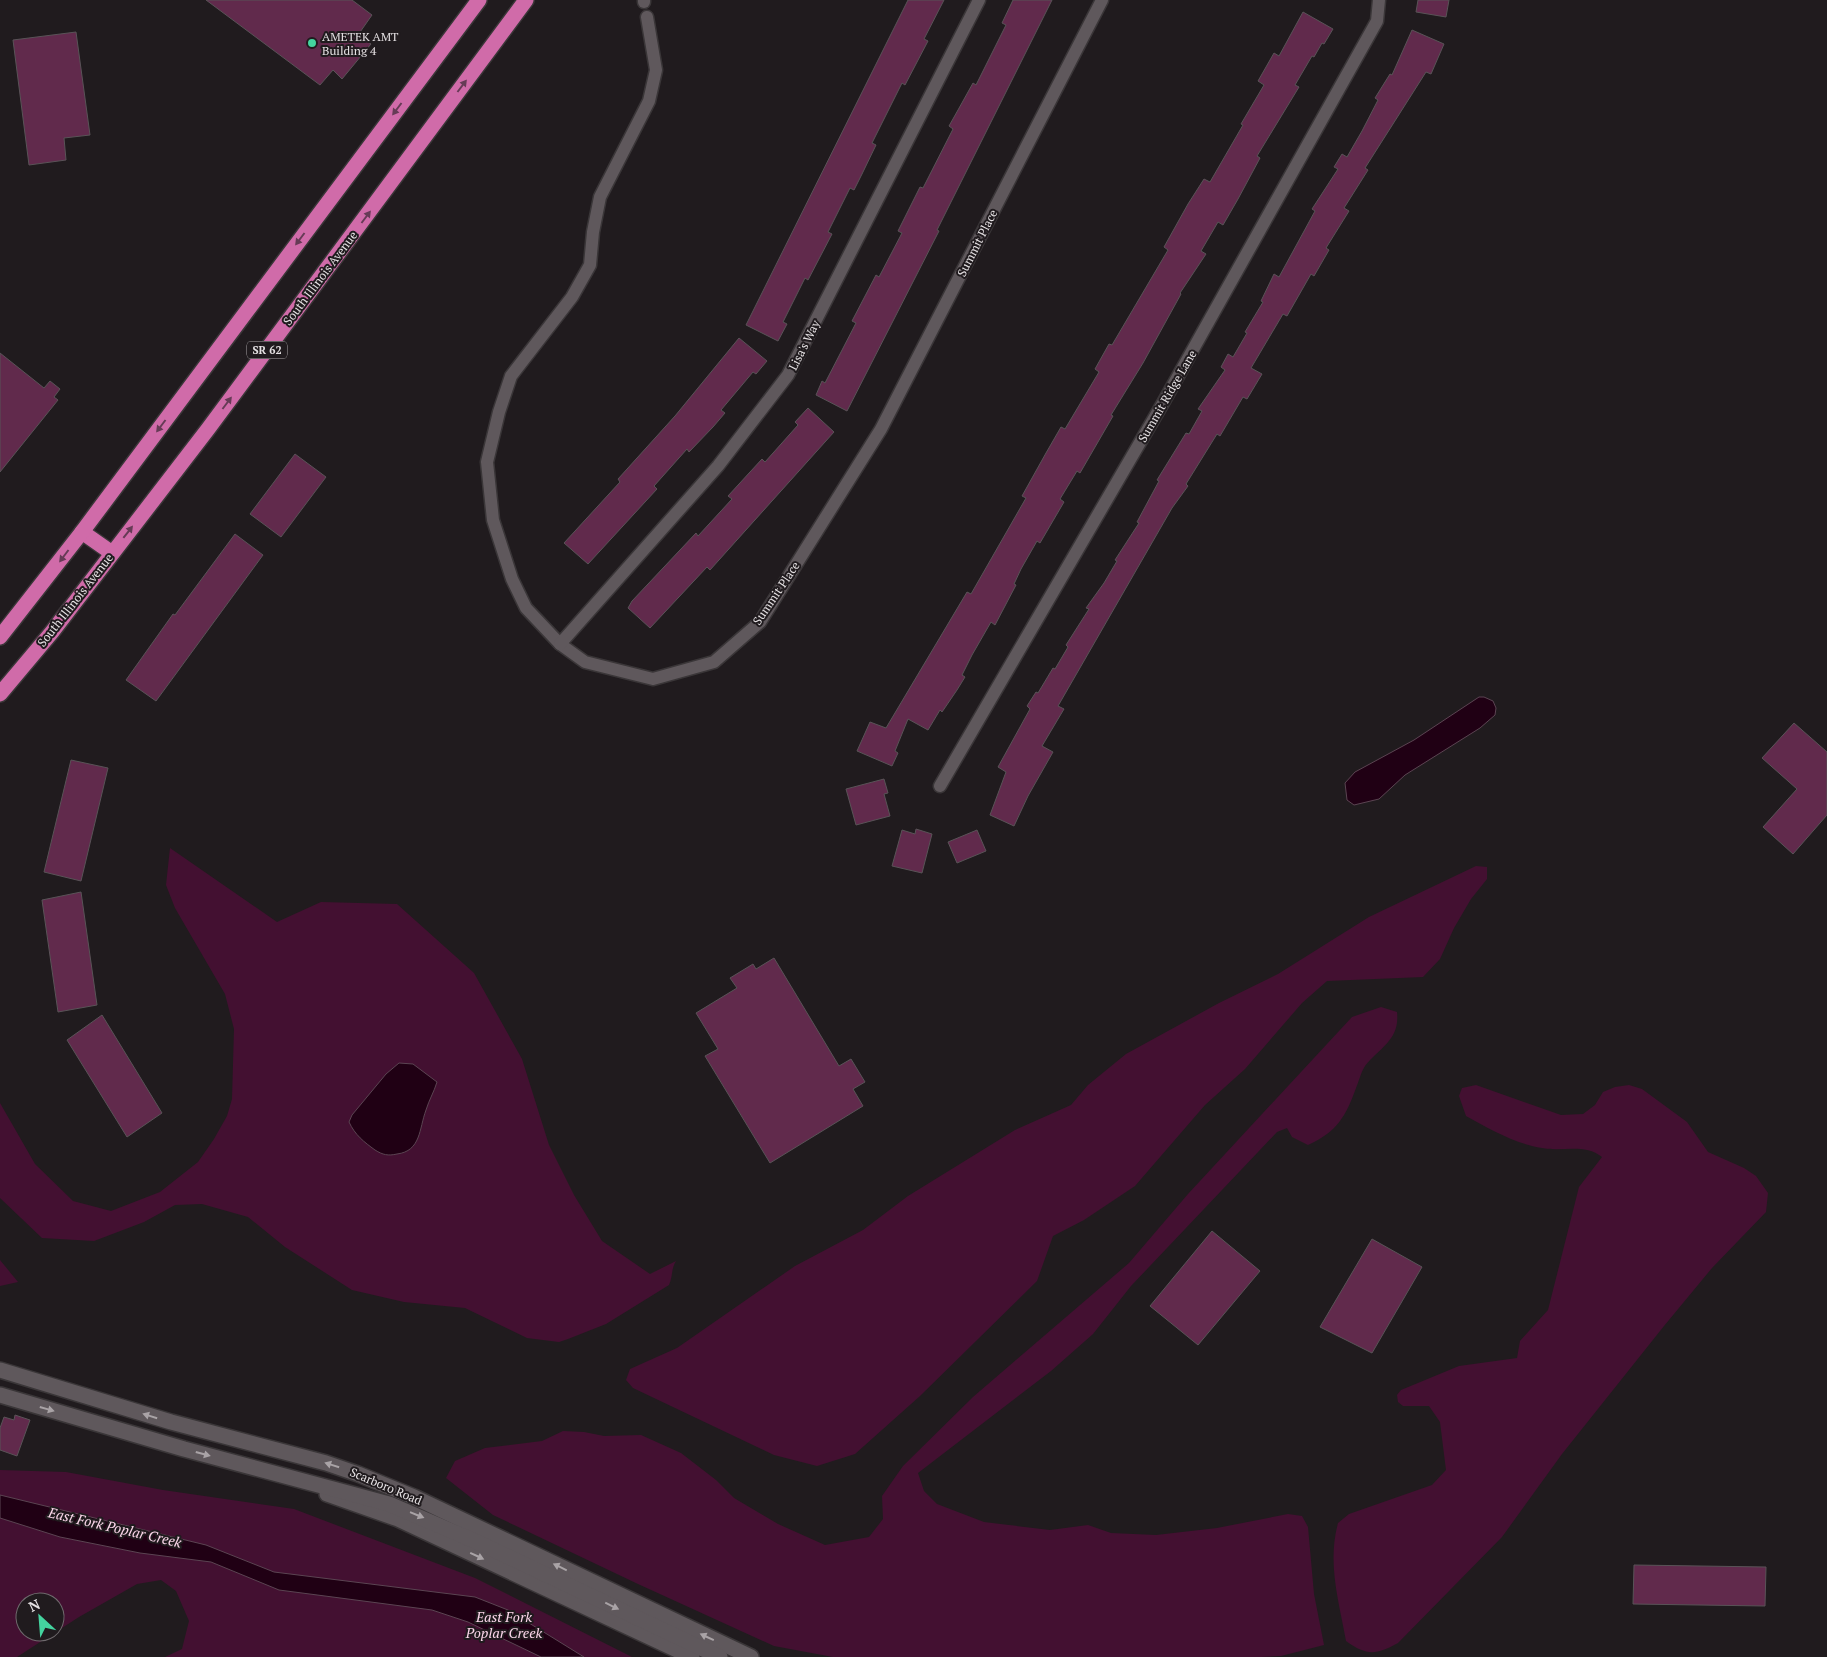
<svg xmlns="http://www.w3.org/2000/svg" width="1827" height="1657" font-family="'PT Serif',serif">
	<style>
		.green { fill: #431031; fill-rule: evenodd }
		.water { fill: #200014; stroke: #5b4452 }
		.building { fill: #612a4c; stroke: #595357 }
		.lines { fill: none; stroke-linecap: round; stroke-linejoin: round }
		.minor-casing { stroke: #3a3638; stroke-width: 15 }
		.tertiary-casing { stroke: #3a3638; stroke-width: 18 }
		.secondary-casing { stroke: #3a3638; stroke-width: 18 }
		.trunk-casing { stroke: #3a3638; stroke-width: 18 }
		.minor { stroke: #5f585c; stroke-width: 12 }
		.tertiary { stroke: #5f585c; stroke-width: 15 }
		.secondary { stroke: #5f585c; stroke-width: 15 }
		.trunk { stroke: #d06ba9; stroke-width: 15 }
		.oneway { fill: #663b56 }
		.oneway2 { fill: #a9a3a6 }
		.poi-dot { fill: #44d49f; stroke: #201b1e; stroke-width: 2 }
		.labels { text-anchor: middle; dominant-baseline: central; stroke-width: 4; stroke-linejoin: round; paint-order: stroke }
		.shield { fill: #201b1e; stroke: #aaa6a8; stroke-width: 1 }
		.shield-label { font-size: 11px; font-weight: bold; fill: #e5e1e3 }
		.poi-label { font-size: 12px; fill: #e5e1e3; stroke: #201b1e; text-anchor: start }
		.street-label { font-size: 12px; fill: #e5e1e3; stroke: #201b1e }
		.water-label { font-size: 14px; font-style: italic; fill: #fbd6ea; stroke: #201b1e }
	</style>
	<rect width="100%" height="100%" fill="#201b1e"/>
	<g class="green">
		<path d="M 170,848 L 277,922 L 321,902 L 397,904 L 474,973 L 522,1059 L 549,1145 L 574,1195 L 602,1241 L 650,1274 L 676,1261 C 671,1269 673,1276 669,1285 L 606,1324 L 568,1339 L 559,1342 L 527,1338 L 465,1308 L 404,1302 L 352,1290 L 285,1247 L 248,1217 L 202,1204 L 175,1205 L 144,1222 L 94,1241 L 42,1238 L 0,1198 L 0,1103 L 35,1164 L 73,1201 L 111,1211 L 160,1192 L 198,1162 L 214,1139 L 227,1116 L 232,1099 L 234,1029 L 225,994 L 175,908 L 166,885 Z"/>
		<path d="M 1476,866 L 1487,867 L 1487,879 L 1471,899 L 1454,928 L 1440,959 L 1423,977 L 1327,981 L 1302,1003 L 1245,1069 L 1205,1105 L 1135,1186 L 1084,1220 L 1053,1236 L 1037,1281 L 920,1396 L 855,1454 L 817,1466 L 774,1455 L 633,1388 L 626,1380 L 630,1369 L 677,1348 L 795,1266 L 863,1230 L 908,1196 L 1015,1130 L 1071,1105 L 1088,1085 L 1126,1054 L 1219,1003 L 1278,974 L 1369,917 Z"/>
		<path d="M 1381,1007 L 1397,1012 C 1400,1040 1380,1047 1365,1066 C 1361,1072 1359,1081 1356,1088 C 1346,1116 1337,1132 1308,1145 L 1292,1137 L 1287,1128 L 1277,1132 L 1131,1286 L 1093,1334 L 1051,1371 L 918,1473 L 924,1491 L 937,1504 L 984,1522 L 1050,1530 L 1088,1525 L 1111,1533 L 1156,1535 L 1217,1528 L 1288,1514 L 1302,1516 L 1308,1527 L 1314,1594 L 1324,1645 L 1281,1656 L 1261,1657 L 833,1657 L 774,1646 L 638,1584 L 493,1515 L 446,1478 L 455,1461 L 485,1448 L 542,1441 L 563,1431 L 584,1432 L 604,1436 L 641,1435 L 681,1453 L 716,1480 L 734,1498 L 778,1524 L 825,1545 L 869,1537 L 883,1519 L 882,1496 L 903,1466 L 973,1397 L 1129,1263 L 1188,1194 L 1352,1017 Z"/>
		<path d="M 1476,1085 L 1561,1115 L 1583,1114 L 1595,1105 L 1603,1092 L 1615,1087 L 1629,1085 L 1642,1089 L 1687,1122 L 1708,1152 L 1744,1168 L 1756,1176 L 1768,1193 L 1766,1212 L 1712,1268 L 1664,1326 L 1562,1454 L 1502,1537 L 1398,1643 C 1376,1655 1367,1656 1346,1641 C 1339,1601 1327,1564 1338,1523 L 1349,1514 L 1432,1485 L 1446,1470 L 1440,1422 L 1429,1406 L 1403,1406 L 1398,1402 L 1397,1395 L 1401,1390 L 1459,1366 L 1517,1358 L 1520,1341 L 1548,1310 L 1579,1187 L 1602,1157 C 1585,1143 1562,1152 1542,1148 C 1515,1144 1490,1129 1466,1116 L 1459,1096 L 1462,1088 Z"/>
		<path d="M 0,1260 L 18,1282 L 0,1286 Z"/>
		<path d="M 0,1470 L 66,1472 L 163,1490 L 294,1509 L 475,1578 L 632,1657 L 165,1657 L 182,1649 L 189,1621 L 176,1591 L 161,1580 L 137,1584 L 79,1617 L 17,1657 L 0,1657 ZM 25,1602 L 55,1602 L 55,1632 L 25,1632 Z"/>
	</g>
	<g class="water">
		<path d="M 1479,697 L 1484,697 L 1493,701 L 1496,708 L 1495,715 L 1480,728 L 1405,775 L 1379,799 L 1354,805 L 1347,800 L 1345,783 L 1355,772 L 1414,740 Z"/>
		<path d="M 399,1063 L 413,1064 L 437,1082 C 434,1092 429,1100 426,1110 C 419,1129 421,1151 397,1154 C 388,1156 383,1155 375,1150 C 364,1142 355,1135 349,1122 L 352,1115 L 386,1074 Z"/>
		<path d="M 0,1495 L 206,1545 L 274,1572 L 475,1597 L 508,1610 L 584,1657 L 541,1657 L 468,1622 L 432,1610 L 279,1590 L 211,1562 L 140,1553 L 60,1537 L 0,1518 Z"/>
	</g>
	<g class="building">
		<path d="M 206,0 L 352,0 L 372,15 L 358,35 L 371,44 L 342,79 L 333,70 L 320,85 Z"/>
		<path d="M 908,0 L 944,0 L 924,39 L 928,41 L 905,85 L 902,83 L 872,143 L 876,145 L 862,174 L 854,190 L 850,188 L 828,232 L 832,234 L 808,280 L 805,278 L 783,322 L 787,324 L 778,341 L 746,325 Z"/>
		<path d="M 1013,0 L 1052,0 L 937,230 L 939,231 L 847,411 L 816,395 L 822,381 L 825,383 L 856,323 L 852,321 L 876,275 L 879,277 L 902,233 L 898,231 L 920,187 L 923,188 L 953,129 L 949,126 L 958,110 L 973,83 L 976,85 L 1006,25 L 1002,23 Z"/>
		<path d="M 1418,0 L 1449,0 L 1446,17 L 1416,12 Z"/>
		<path d="M 1303,12 L 1333,29 L 1324,44 L 1322,43 L 1314,57 L 1312,56 L 1295,85 L 1299,87 L 1257,156 L 1260,158 L 1238,199 L 1223,225 L 1218,222 L 1201,251 L 1206,254 L 1180,293 L 1181,294 L 1143,363 L 1111,415 L 1113,416 L 1080,473 L 1077,471 L 1060,499 L 1064,502 L 1040,543 L 1037,541 L 1021,569 L 1014,584 L 1016,585 L 995,625 L 991,622 L 972,655 L 962,675 L 965,677 L 957,690 L 942,712 L 940,710 L 928,730 L 908,719 L 895,751 L 898,753 L 892,766 L 857,751 L 870,722 L 886,728 L 967,592 L 971,594 L 1026,498 L 1022,496 L 1046,453 L 1061,427 L 1065,429 L 1099,372 L 1095,369 L 1109,344 L 1112,345 L 1168,250 L 1164,247 L 1188,204 L 1204,179 L 1210,182 L 1243,125 L 1241,124 L 1264,85 L 1258,81 L 1274,53 L 1279,56 Z"/>
		<path d="M 1412,30 L 1444,44 L 1431,74 L 1426,72 L 1365,168 L 1368,170 L 1344,208 L 1349,211 L 1326,248 L 1329,250 L 1314,276 L 1311,274 L 1287,316 L 1283,314 L 1251,368 L 1262,374 L 1247,399 L 1243,397 L 1220,436 L 1217,434 L 1186,484 L 1188,486 L 1172,508 L 1058,706 L 1064,709 L 1042,746 L 1053,752 L 1028,796 L 1014,826 L 990,815 L 1006,772 L 998,767 L 1030,709 L 1027,706 L 1036,692 L 1038,693 L 1053,668 L 1055,669 L 1068,647 L 1066,645 L 1089,609 L 1086,608 L 1104,583 L 1117,561 L 1115,560 L 1139,523 L 1137,522 L 1159,481 L 1157,480 L 1186,433 L 1189,434 L 1202,411 L 1198,409 L 1225,370 L 1221,367 L 1228,354 L 1233,357 L 1247,333 L 1245,332 L 1263,302 L 1261,301 L 1274,274 L 1279,277 L 1315,211 L 1312,209 L 1338,169 L 1334,167 L 1342,154 L 1347,157 L 1362,131 L 1378,100 L 1375,98 L 1390,74 L 1392,75 Z"/>
		<path d="M 76,32 L 90,135 L 64,138 L 66,160 L 29,165 L 13,40 Z"/>
		<path d="M 739,338 L 767,361 L 756,374 L 753,372 L 721,410 L 725,413 L 713,427 L 689,452 L 687,449 L 654,486 L 657,489 L 588,564 L 564,543 L 620,482 L 618,479 L 675,416 Z"/>
		<path d="M 0,353 L 44,388 L 50,381 L 60,389 L 54,397 L 58,400 L 0,472 Z"/>
		<path d="M 808,408 L 834,432 L 710,570 L 707,567 L 650,628 L 628,608 L 632,601 L 696,533 L 698,536 L 732,499 L 728,496 L 750,472 L 762,459 L 765,462 L 798,425 L 795,422 Z"/>
		<path d="M 295,454 L 326,477 L 281,537 L 250,514 Z"/>
		<path d="M 235,534 L 263,555 L 156,701 L 126,680 L 173,614 L 175,615 Z"/>
		<path d="M 1794,723 L 1827,752 L 1827,815 L 1793,854 L 1763,827 L 1797,789 L 1762,758 Z"/>
		<path d="M 71,760 L 108,768 L 81,881 L 44,872 Z"/>
		<path d="M 884,779 L 888,793 L 884,794 L 890,816 L 856,825 L 846,789 Z"/>
		<path d="M 916,829 L 932,834 L 922,873 L 892,866 L 902,830 L 915,834 Z"/>
		<path d="M 977,830 L 986,851 L 957,863 L 948,842 Z"/>
		<path d="M 81,892 L 97,1005 L 58,1012 L 42,900 Z"/>
		<path d="M 774,958 L 839,1066 L 851,1059 L 865,1082 L 853,1089 L 863,1106 L 770,1163 L 705,1056 L 718,1049 L 696,1013 L 737,988 L 730,978 L 753,964 L 756,969 Z"/>
		<path d="M 102,1015 L 162,1113 L 127,1137 L 67,1040 Z"/>
		<path d="M 1212,1231 L 1260,1271 L 1198,1345 L 1150,1306 Z"/>
		<path d="M 1372,1239 L 1422,1267 L 1372,1353 L 1320,1327 Z"/>
		<path d="M 15,1415 L 30,1420 L 17,1456 L 0,1450 L 0,1428 L 4,1417 L 14,1420 Z"/>
		<path d="M 1634,1565 L 1766,1567 L 1765,1606 L 1633,1604 Z"/>
	</g>
	<g class="lines">
		<defs>
			<g id="minor">
				<path d="M 644,0 L 644,2"/>
				<path d="M 647,17 L 656,70 L 649,101 L 600,197 L 593,232 L 590,265 L 572,297 L 511,376 L 499,412 L 487,462 L 493,520 L 512,579 L 526,608 L 560,644 L 585,662 L 653,679 L 714,662 L 760,622 L 881,429 L 1102,0"/>
				<path d="M 560,644 L 718,466 L 788,375 L 979,0"/>
				<path d="M 940,786 L 1163,403 L 1377,21 L 1379,0"/>
			</g>
			<path id="tertiary" d="M 327,1494 L 398,1519 L 692,1657"/>
			<g id="secondary">
				<path d="M 0,1370 L 171,1422 L 326,1463 L 358,1474 L 414,1497 L 751,1657"/>
				<path d="M 0,1395 L 184,1449 L 389,1504 L 477,1542 L 720,1657"/>
			</g>
			<g id="trunk">
				<path d="M 82,532 L 112,553"/>
				<path d="M 0,637 L 82,532 L 479,0"/>
				<path d="M 0,694 L 52,632 L 208,429 L 526,0"/>
			</g>
		</defs>
		<use href="#minor" class="minor-casing"/>
		<use href="#tertiary" class="tertiary-casing"/>
		<use href="#secondary" class="secondary-casing"/>
		<use href="#trunk" class="trunk-casing"/>
		<use href="#minor" class="minor"/>
		<use href="#tertiary" class="tertiary"/>
		<use href="#secondary" class="secondary"/>
		<use href="#trunk" class="trunk"/>
	</g>
	<defs><path id="oneway-solid" d="M-6-.8H1V-3.2L6.5 0L1 3.2V.8H-6Z" transform="scale(1.25)"/></defs>
	<g class="oneway">
		<use href="#oneway-solid" transform="translate(462 86) rotate(-53)"/>
		<use href="#oneway-solid" transform="translate(397 109) rotate(127)"/>
		<use href="#oneway-solid" transform="translate(366 217) rotate(-53)"/>
		<use href="#oneway-solid" transform="translate(300 239) rotate(127)"/>
		<use href="#oneway-solid" transform="translate(227 403) rotate(-53)"/>
		<use href="#oneway-solid" transform="translate(161 426) rotate(127)"/>
		<use href="#oneway-solid" transform="translate(128 532) rotate(-52)"/>
		<use href="#oneway-solid" transform="translate(64 556) rotate(127)"/>
	</g>
	<g class="oneway2">
		<use href="#oneway-solid" transform="translate(47 1409) rotate(16)"/>
		<use href="#oneway-solid" transform="translate(150 1416) rotate(-163)"/>
		<use href="#oneway-solid" transform="translate(203 1454) rotate(15)"/>
		<use href="#oneway-solid" transform="translate(332 1465) rotate(-162)"/>
		<use href="#oneway-solid" transform="translate(417 1515) rotate(22)"/>
		<use href="#oneway-solid" transform="translate(477 1556) rotate(25)"/>
		<use href="#oneway-solid" transform="translate(560 1567) rotate(-154)"/>
		<use href="#oneway-solid" transform="translate(612 1606) rotate(26)"/>
		<use href="#oneway-solid" transform="translate(707 1637) rotate(-155)"/>
	</g>
	<circle class="poi-dot" cx="312" cy="43" r="5"/>
	<g class="labels">
		<rect class="shield" x="247" y="341.5" width="40" height="17" rx="4"/>
		<g class="shield-label">
			<text x="267" y="350">SR 62</text>
		</g>
		<g class="poi-label">
			<text x="322" y="36">AMETEK AMT<tspan x="322" dy="14">Building 4</tspan></text>
		</g>
		<g class="street-label">
			<text transform="translate(977 243) rotate(-63)">Summit Place</text>
			<text transform="translate(320 278) rotate(-53)">South Illinois Avenue</text>
			<text transform="translate(804 345) rotate(-63)">Lisa's Way</text>
			<text transform="translate(1167 396) rotate(-60)">Summit Ridge Lane</text>
			<text transform="translate(776 593) rotate(-56)">Summit Place</text>
			<text transform="translate(75 600) rotate(-52)">South Illinois Avenue</text>
			<text transform="translate(386 1486) rotate(23)">Scarboro Road</text>
		</g>
		<g class="water-label">
			<text transform="translate(115 1527) rotate(13)">East Fork Poplar Creek</text>
			<text x="504" y="1616">East Fork<tspan x="504" dy="16">Poplar Creek</tspan></text>
		</g>
	</g>
	<g transform="translate(40 1617) rotate(334)"><circle r="24" fill="#201b1e" stroke="#6f6a6d"/>
	<path d="M0-4L9 19L0 12L-9 19Z" fill="#44d49f"/>
	<text y="-8" font-size="14" font-weight="bold" text-anchor="middle" fill="#e5e1e3">N</text>
	</g>
</svg>
